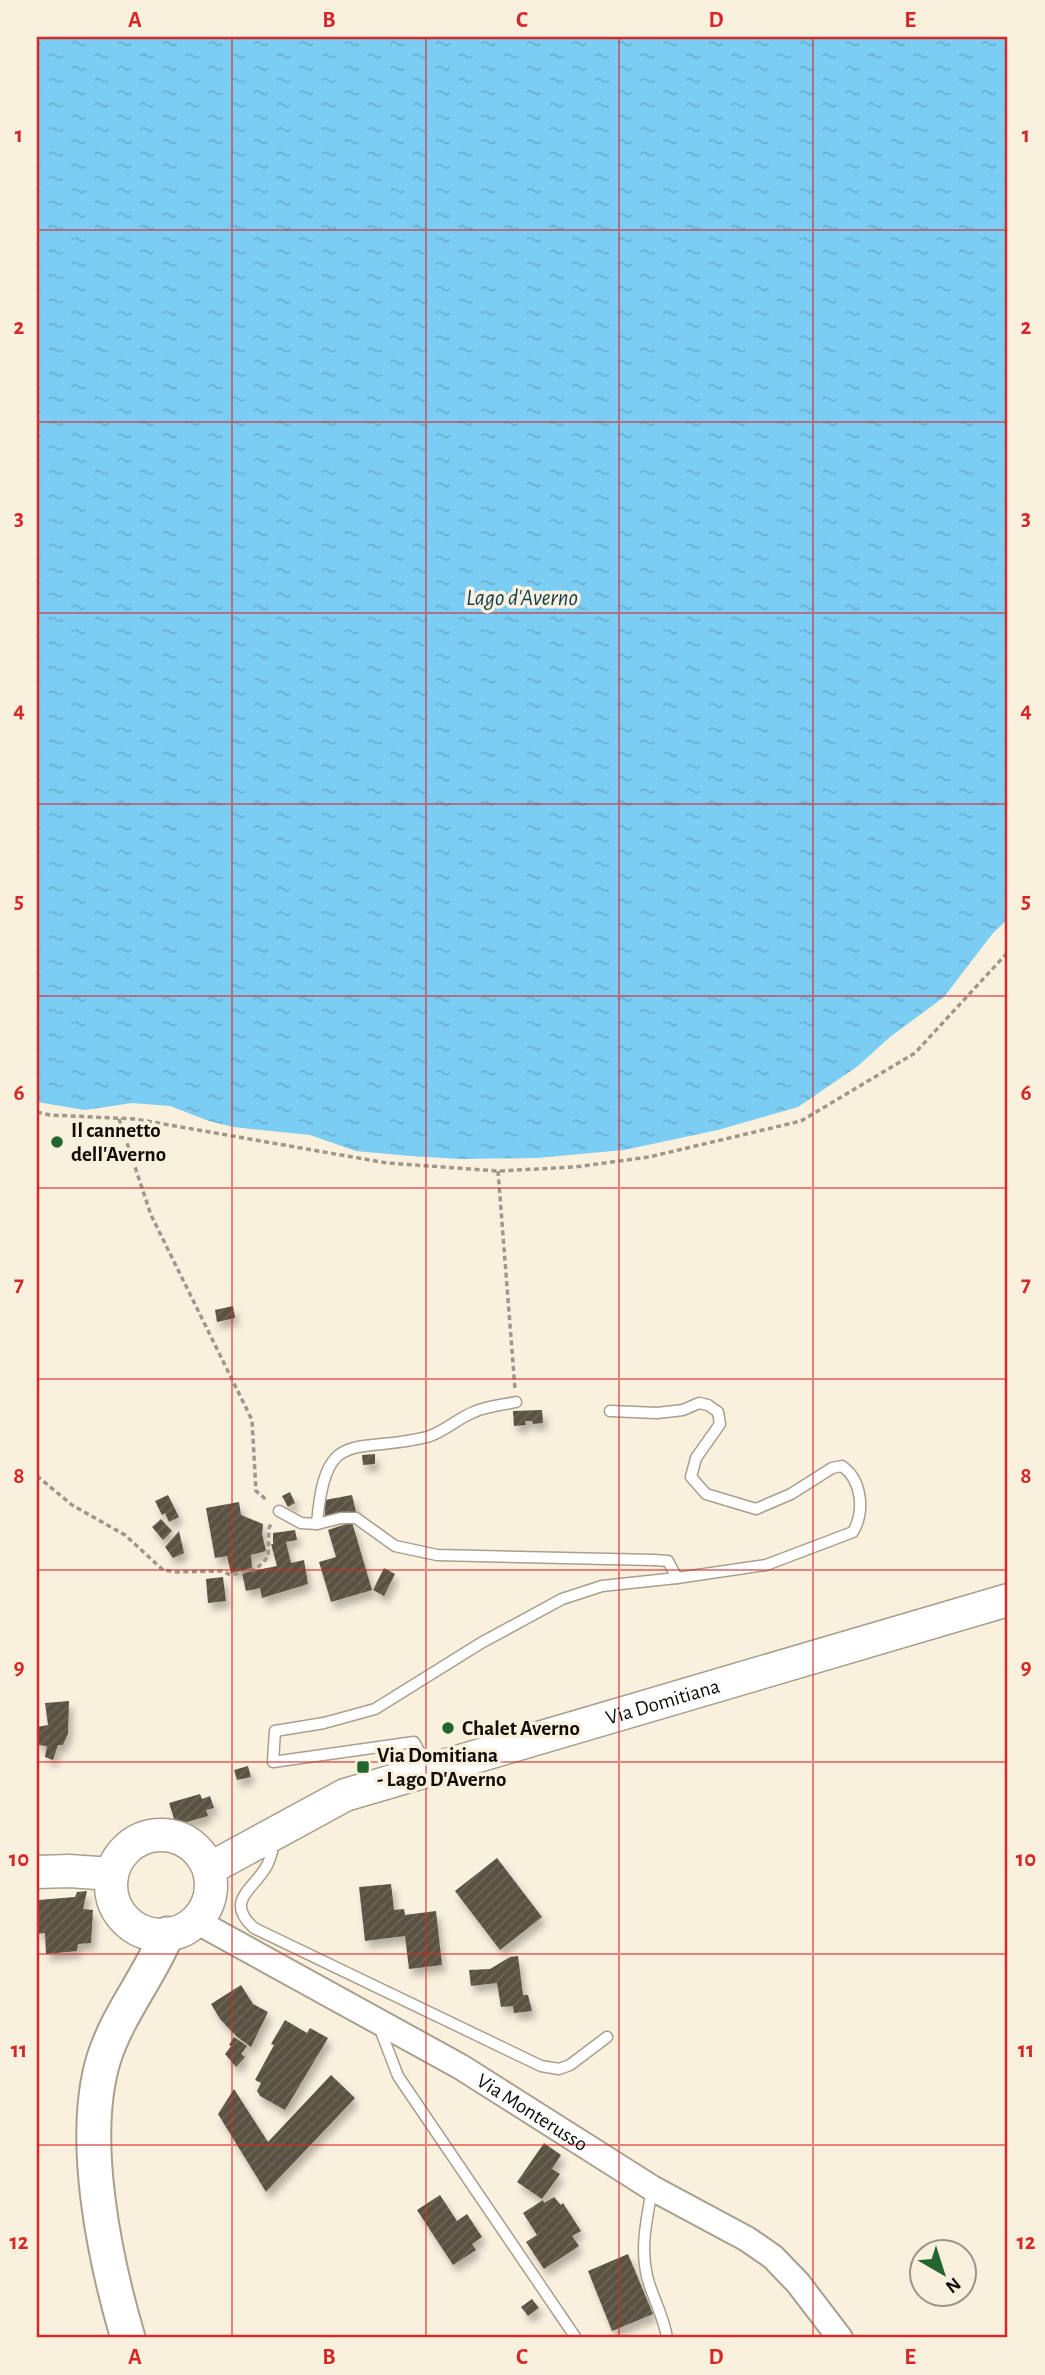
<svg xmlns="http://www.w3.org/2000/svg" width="1045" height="2375" font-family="'Alegreya Sans',sans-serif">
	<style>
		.water { fill: url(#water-ripples) }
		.building { fill: url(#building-hatch); filter: url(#shadow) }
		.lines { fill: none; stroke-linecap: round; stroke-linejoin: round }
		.service-casing { stroke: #a89f8e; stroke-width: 13 }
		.tertiary-casing { stroke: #a89f8e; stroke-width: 28 }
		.primary-casing { stroke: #a89f8e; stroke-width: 35 }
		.trunk-casing { stroke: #a89f8e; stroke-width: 37 }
		.path { stroke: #9e978a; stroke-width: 3.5; stroke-dasharray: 5 3.5; stroke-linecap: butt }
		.service { stroke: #fff; stroke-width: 10 }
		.tertiary { stroke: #fff; stroke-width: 24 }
		.primary { stroke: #fff; stroke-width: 32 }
		.trunk { stroke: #fff; stroke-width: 33 }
		.grid { fill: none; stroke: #d62828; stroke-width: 2; stroke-opacity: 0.55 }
		.poi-dot { fill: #24652f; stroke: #faf0de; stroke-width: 2.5 }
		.labels { text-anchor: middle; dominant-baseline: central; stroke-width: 7; stroke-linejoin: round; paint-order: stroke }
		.poi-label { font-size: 21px; font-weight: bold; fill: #110d08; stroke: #faf0de; text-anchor: start }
		.street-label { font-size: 21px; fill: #110d08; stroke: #faf0de }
		.water-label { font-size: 23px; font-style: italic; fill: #0f3f53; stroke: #faf0de }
		.neatline { fill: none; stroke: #d62828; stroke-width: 2.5 }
		.grid-label { font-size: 23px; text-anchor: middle; font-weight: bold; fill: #d62828 }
	</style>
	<defs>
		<pattern id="water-ripples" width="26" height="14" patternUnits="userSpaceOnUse" patternTransform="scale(1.75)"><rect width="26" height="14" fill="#7bcdf3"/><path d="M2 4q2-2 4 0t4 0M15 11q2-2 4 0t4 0" fill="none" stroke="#69afcf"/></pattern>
		<pattern id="building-hatch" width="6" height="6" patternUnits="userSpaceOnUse" patternTransform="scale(1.75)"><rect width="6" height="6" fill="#5a5243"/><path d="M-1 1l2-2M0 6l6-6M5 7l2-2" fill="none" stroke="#6d665a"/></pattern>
		<filter id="shadow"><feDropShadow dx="4" dy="7" stdDeviation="3.5" flood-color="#0004"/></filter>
	</defs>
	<rect width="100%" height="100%" fill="#faf0de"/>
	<path class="water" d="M 37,37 L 1008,37 L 1008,919 L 993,933 L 944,997 L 890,1037 L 858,1066 L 798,1107 L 718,1130 L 624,1150 L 537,1158 L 461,1159 L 410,1156 L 356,1151 L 310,1135 L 233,1127 L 209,1121 L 170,1106 L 132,1103 L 85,1110 L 37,1102 Z"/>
	<g class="building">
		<path d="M 233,1306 L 235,1318 L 217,1322 L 215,1310 Z"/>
		<path d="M 542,1410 L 543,1423 L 533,1424 L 532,1421 L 525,1421 L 526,1425 L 514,1426 L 513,1411 Z"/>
		<path d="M 375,1454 L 375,1464 L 363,1465 L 362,1455 Z"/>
		<path d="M 290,1492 L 295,1503 L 288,1507 L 282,1496 Z"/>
		<path d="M 168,1495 L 179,1517 L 169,1522 L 165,1513 L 162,1515 L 155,1501 Z"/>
		<path d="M 352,1495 L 356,1512 L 325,1518 L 325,1500 Z"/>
		<path d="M 239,1502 L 241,1515 L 263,1524 L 262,1534 L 266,1551 L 251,1555 L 252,1568 L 231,1573 L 227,1556 L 215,1558 L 206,1508 Z"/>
		<path d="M 161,1519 L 172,1531 L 163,1540 L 152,1527 Z"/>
		<path d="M 352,1522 L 372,1590 L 331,1602 L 319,1562 L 336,1557 L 328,1530 Z"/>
		<path d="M 295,1530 L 297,1540 L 286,1542 L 291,1563 L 304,1560 L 308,1584 L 262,1598 L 260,1588 L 246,1591 L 242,1573 L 277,1566 L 271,1544 L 273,1544 L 273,1533 Z"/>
		<path d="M 179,1531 L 184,1553 L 173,1558 L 165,1547 Z"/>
		<path d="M 384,1568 L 395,1574 L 384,1596 L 373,1590 Z"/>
		<path d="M 223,1577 L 226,1601 L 208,1603 L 206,1579 Z"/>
		<path d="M 69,1701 L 68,1733 L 63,1745 L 58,1745 L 53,1760 L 45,1757 L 47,1746 L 37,1745 L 37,1727 L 48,1725 L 45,1703 Z"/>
		<path d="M 248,1766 L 251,1777 L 237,1780 L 234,1770 Z"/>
		<path d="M 200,1794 L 202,1799 L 210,1796 L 214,1808 L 206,1810 L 208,1816 L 176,1825 L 169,1803 Z"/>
		<path d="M 497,1858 L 542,1917 L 500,1950 L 455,1891 Z"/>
		<path d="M 391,1884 L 394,1910 L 404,1909 L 405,1915 L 436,1911 L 442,1965 L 409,1969 L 405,1936 L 365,1941 L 359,1887 Z"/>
		<path d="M 87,1891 L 83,1909 L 93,1910 L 91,1943 L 78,1944 L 77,1951 L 46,1954 L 45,1933 L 37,1934 L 38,1900 L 75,1897 L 77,1892 Z"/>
		<path d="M 518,1956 L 523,1995 L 528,1995 L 532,2011 L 514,2013 L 513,2006 L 501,2007 L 497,1983 L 471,1986 L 469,1970 L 490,1969 L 510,1957 Z"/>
		<path d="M 241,1985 L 253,2004 L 268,2012 L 251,2047 L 236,2036 L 220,2019 L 211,2004 Z"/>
		<path d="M 285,2020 L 307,2033 L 310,2028 L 328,2038 L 285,2110 L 260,2096 L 257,2091 L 261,2083 L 255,2080 L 274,2045 L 271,2044 Z"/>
		<path d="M 234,2037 L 247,2046 L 241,2054 L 245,2057 L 236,2067 L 225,2054 L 231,2046 L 229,2045 Z"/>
		<path d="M 331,2075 L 355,2098 L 266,2192 L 218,2114 L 234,2089 L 268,2142 Z"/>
		<path d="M 544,2143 L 561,2155 L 552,2169 L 560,2174 L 542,2199 L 517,2182 Z"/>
		<path d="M 440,2195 L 457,2221 L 467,2214 L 482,2237 L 472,2244 L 476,2250 L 453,2265 L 417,2210 Z"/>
		<path d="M 554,2197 L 561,2205 L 563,2203 L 581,2231 L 572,2236 L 579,2246 L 544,2269 L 526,2242 L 537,2235 L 523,2213 L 543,2200 L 544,2203 Z"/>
		<path d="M 628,2254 L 653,2314 L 612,2331 L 588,2271 Z"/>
		<path d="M 532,2299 L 539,2308 L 528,2316 L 521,2307 Z"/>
	</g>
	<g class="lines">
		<defs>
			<g id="service">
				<path d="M 279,1511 L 301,1523 L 317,1524 L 341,1518 L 356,1518 L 395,1546 L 437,1555 L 654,1560 L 668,1561 L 677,1578"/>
				<path d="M 317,1524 C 325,1425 353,1455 427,1437 C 444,1432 458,1418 474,1412 C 487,1406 503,1405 516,1402"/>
				<path d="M 427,1765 L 414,1742 L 273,1762 L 275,1731 L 324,1723 L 375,1709 L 481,1643 L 562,1599 L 602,1586 L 677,1578 L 766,1565 L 853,1532 C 865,1511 862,1480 842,1466 L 832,1468 L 791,1494 L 756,1509 L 706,1494 L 691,1477 L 696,1458 L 720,1424 L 718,1412 L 708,1405 L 699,1403 L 683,1410 L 657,1413 L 610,1411"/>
				<path d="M 268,1842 L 272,1852 C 270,1857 269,1863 266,1867 C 253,1890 224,1901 254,1928 L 541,2066 L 559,2069 L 570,2065 L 607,2037"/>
				<path d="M 380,2029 L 398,2076 L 576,2338"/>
				<path d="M 652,2189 C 647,2219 640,2246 647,2276 C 652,2297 664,2316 667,2338"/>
			</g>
			<g id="tertiary">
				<path id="s1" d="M 196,1921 L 461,2067 L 652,2188 L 747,2239 L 773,2257 L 798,2283 L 840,2338"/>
			</g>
			<g id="primary">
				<circle cx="161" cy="1885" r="50"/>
				<path id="s2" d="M 209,1869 L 345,1795 L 1008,1600"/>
				<path d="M 37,1872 L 69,1871 L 112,1874"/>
			</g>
			<path id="trunk" d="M 128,2338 C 105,2260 79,2138 104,2058 C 118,2014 149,1977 167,1934"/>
		</defs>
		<use href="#service" class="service-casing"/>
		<use href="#tertiary" class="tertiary-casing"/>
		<use href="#primary" class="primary-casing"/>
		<use href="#trunk" class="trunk-casing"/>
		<g class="path">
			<path d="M 37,1112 L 50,1115 L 135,1119 L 387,1163 L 498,1171 L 575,1167 L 649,1157 L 801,1121 L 915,1053 L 1008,952"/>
			<path d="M 119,1119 L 151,1215 L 252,1420 L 256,1491 L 268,1501"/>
			<path d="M 498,1171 L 515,1389"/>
			<path d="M 37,1476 L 72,1505 L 125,1535 L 163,1570 L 176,1572 L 222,1571 L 231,1575 L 256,1569 L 268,1557 L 269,1528 L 272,1522"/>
		</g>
		<use href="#service" class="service"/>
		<use href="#tertiary" class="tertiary"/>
		<use href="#primary" class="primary"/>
		<use href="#trunk" class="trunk"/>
	</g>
	<path class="grid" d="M 232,37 L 232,2338M 426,37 L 426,2338M 619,37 L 619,2338M 813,37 L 813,2338M 37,230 L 1008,230M 37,422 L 1008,422M 37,613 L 1008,613M 37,804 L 1008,804M 37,996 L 1008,996M 37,1188 L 1008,1188M 37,1379 L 1008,1379M 37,1570 L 1008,1570M 37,1762 L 1008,1762M 37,1954 L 1008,1954M 37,2145 L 1008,2145"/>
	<g class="poi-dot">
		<circle cx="57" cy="1142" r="7"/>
		<circle cx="448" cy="1728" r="7"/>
		<rect x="356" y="1760" width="14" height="14" rx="3.5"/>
	</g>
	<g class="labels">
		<g class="poi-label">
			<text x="71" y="1130">Il cannetto<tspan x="71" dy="24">dell'Averno</tspan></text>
			<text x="462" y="1728">Chalet Averno</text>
			<text x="377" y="1755">Via Domitiana<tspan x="377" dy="24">- Lago D'Averno</tspan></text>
		</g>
		<g class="street-label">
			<text stroke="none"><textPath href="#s2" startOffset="486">Via Domitiana</textPath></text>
			<text stroke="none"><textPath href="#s1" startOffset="387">Via Monterusso</textPath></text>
		</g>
		<g class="water-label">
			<text x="522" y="598">Lago d'Averno</text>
		</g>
	</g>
	<rect width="1045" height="2375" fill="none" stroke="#faf0de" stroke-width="77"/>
	<g transform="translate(943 2273) rotate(141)"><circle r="33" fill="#faf0de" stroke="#9d9588" stroke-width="2"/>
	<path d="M0-5L12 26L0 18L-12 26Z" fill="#24652f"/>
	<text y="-10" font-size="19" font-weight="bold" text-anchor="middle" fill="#110d08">N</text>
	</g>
	<rect x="38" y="38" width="968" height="2298" class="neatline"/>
	<g class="grid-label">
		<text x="135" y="27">A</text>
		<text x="329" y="27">B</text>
		<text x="522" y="27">C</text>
		<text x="716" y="27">D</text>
		<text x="910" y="27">E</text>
		<text x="19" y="142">1</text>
		<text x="1026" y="142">1</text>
		<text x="19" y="334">2</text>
		<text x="1026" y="334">2</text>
		<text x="19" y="525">3</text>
		<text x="1026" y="525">3</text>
		<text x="19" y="717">4</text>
		<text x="1026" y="717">4</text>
		<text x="19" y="908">5</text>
		<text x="1026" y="908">5</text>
		<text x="19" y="1100">6</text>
		<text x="1026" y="1100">6</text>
		<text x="19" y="1291">7</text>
		<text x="1026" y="1291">7</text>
		<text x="19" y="1483">8</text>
		<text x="1026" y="1483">8</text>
		<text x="19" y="1674">9</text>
		<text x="1026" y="1674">9</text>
		<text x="19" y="1866">10</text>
		<text x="1026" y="1866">10</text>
		<text x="19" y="2057">11</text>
		<text x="1026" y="2057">11</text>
		<text x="19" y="2249">12</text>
		<text x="1026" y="2249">12</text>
		<text x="135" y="2364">A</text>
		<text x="329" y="2364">B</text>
		<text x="522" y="2364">C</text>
		<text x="716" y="2364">D</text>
		<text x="910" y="2364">E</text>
	</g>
</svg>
